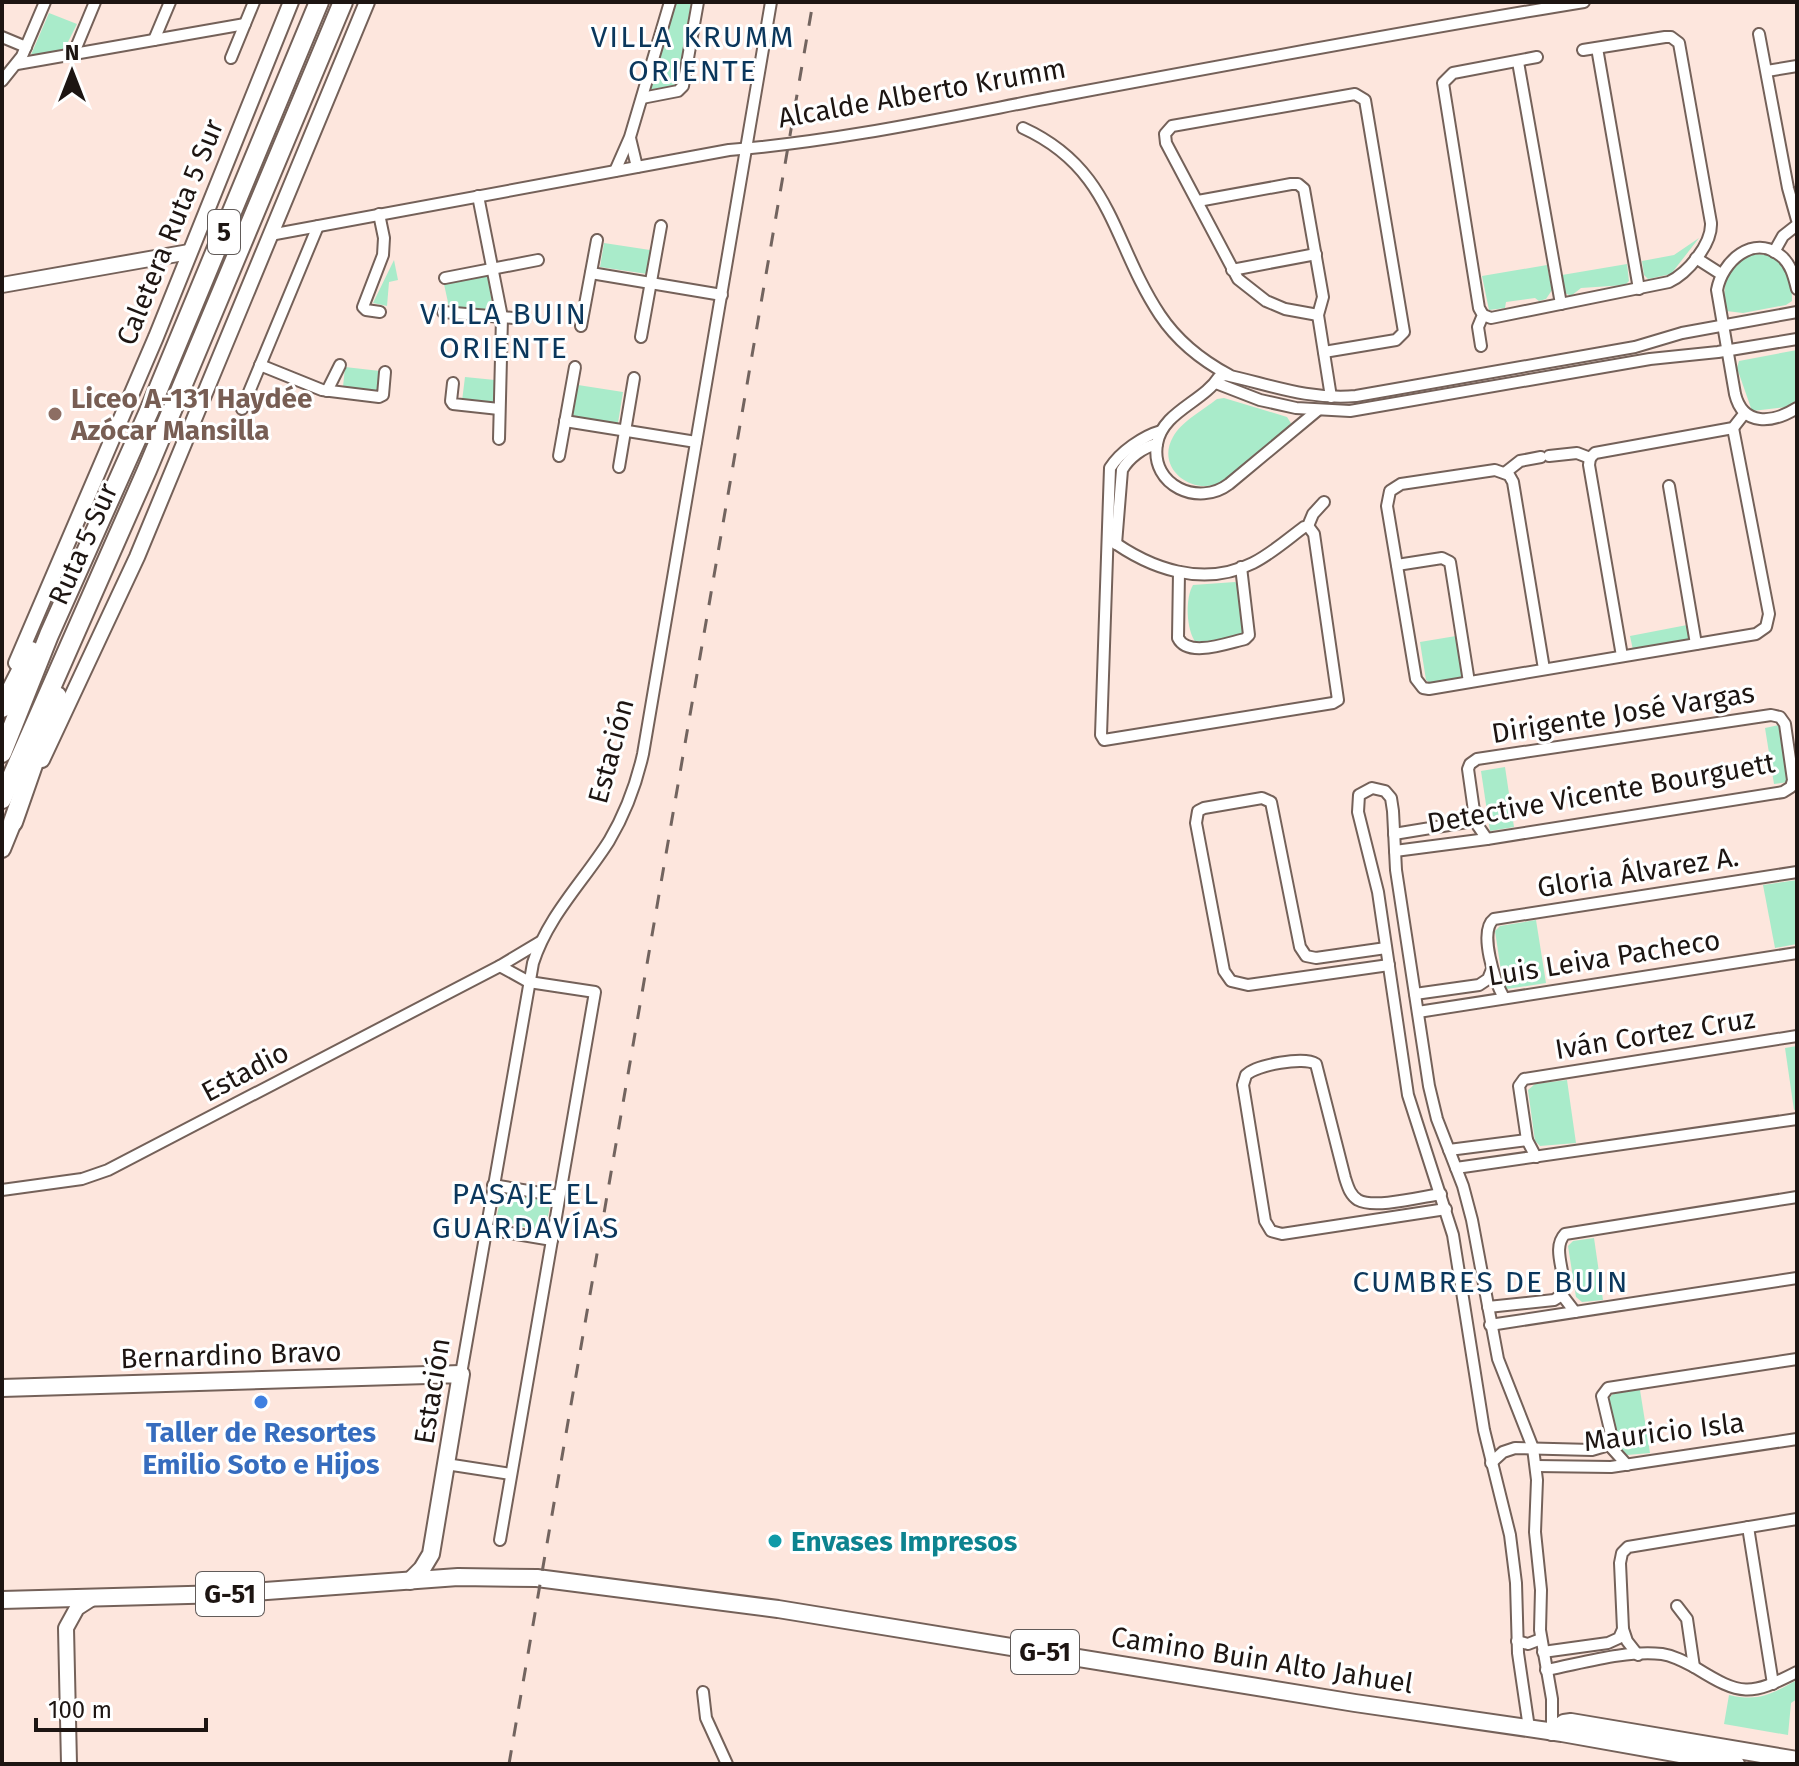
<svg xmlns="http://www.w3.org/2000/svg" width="1799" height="1766" font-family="'Fira Sans',sans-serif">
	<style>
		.green { fill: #a9ebca }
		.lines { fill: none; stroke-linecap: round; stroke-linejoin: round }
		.minor-casing { stroke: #746159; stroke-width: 14 }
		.secondary-casing { stroke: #746159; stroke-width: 18 }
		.primary-casing { stroke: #746159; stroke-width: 20 }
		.motorway-casing { stroke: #746159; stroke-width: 22 }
		.minor { stroke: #fff; stroke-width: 10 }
		.secondary { stroke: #fff; stroke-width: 14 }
		.primary { stroke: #fff; stroke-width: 16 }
		.motorway { stroke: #fff; stroke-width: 18 }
		.rail { stroke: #72645f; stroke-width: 3; stroke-dasharray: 14 14; stroke-linecap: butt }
		.education-dot { fill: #8d6e63; stroke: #fff; stroke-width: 3 }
		.shop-dot { fill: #3f7fe0; stroke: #fff; stroke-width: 3 }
		.culture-dot { fill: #0f9aa8; stroke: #fff; stroke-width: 3 }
		.labels { text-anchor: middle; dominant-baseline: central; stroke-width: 6; stroke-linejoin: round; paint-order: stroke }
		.shield { fill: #fff; stroke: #615b59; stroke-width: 2 }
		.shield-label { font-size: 26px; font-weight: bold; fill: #1d1512 }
		.street-label { font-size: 28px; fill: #1d1512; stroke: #fff }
		.education-label { font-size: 28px; font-weight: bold; fill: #785e54; stroke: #fff; text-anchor: start }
		.shop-label { font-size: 28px; font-weight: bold; fill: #366cbe; stroke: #fff }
		.culture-label { font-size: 28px; font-weight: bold; fill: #0d838f; stroke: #fff; text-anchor: start }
		.neighbourhood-label { font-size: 30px; letter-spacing: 2px; fill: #0b375c; stroke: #fff }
	</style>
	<rect width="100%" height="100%" fill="#fde6dd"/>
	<g class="green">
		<path d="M 677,2 L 691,2 L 677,85 L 648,90 Z"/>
		<path d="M 49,13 L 77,24 L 63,52 L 30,57 Z"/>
		<path d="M 1699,238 L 1671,274 L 1648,279 L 1644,275 L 1642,261 L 1674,255 Z"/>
		<path d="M 604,243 L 650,250 L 647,274 L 600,267 Z"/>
		<path d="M 1755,254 C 1783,254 1792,275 1792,301 L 1786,305 L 1743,313 L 1726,311 C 1721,284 1727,264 1755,254 Z"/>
		<path d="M 394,260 L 398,280 L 389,282 L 387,306 L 373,303 Z"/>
		<path d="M 1627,264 L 1629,281 L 1625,285 L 1581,288 L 1571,296 L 1565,293 L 1562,275 Z"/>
		<path d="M 1547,265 L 1552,290 L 1546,299 L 1539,301 L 1535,298 L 1506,302 L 1505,308 L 1489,310 L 1482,276 Z"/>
		<path d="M 488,275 L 493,312 L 449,307 L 444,284 Z"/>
		<path d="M 1797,350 L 1797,400 L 1786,407 L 1752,411 L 1737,368 L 1739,361 Z"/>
		<path d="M 345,367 L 380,371 L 378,391 L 343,387 Z"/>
		<path d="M 465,377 L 495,380 L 493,404 L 462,401 Z"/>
		<path d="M 578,385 L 623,392 L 618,423 L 573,416 Z"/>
		<path d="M 1224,398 L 1287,417 L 1292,425 L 1223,482 C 1192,497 1155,468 1173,437 C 1181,422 1203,410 1217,399 Z"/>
		<path d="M 1235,582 L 1241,587 L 1247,631 L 1242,636 L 1196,643 C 1186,630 1185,598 1193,585 Z"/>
		<path d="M 1687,625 L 1689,639 L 1633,650 L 1630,636 Z"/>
		<path d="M 1456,636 L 1463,679 L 1432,684 L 1426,680 L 1420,642 Z"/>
		<path d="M 1779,725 L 1788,782 L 1774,784 L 1765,728 Z"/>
		<path d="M 1505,767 L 1514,827 L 1490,831 L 1481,771 Z"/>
		<path d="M 1797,880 L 1797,944 L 1775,948 L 1763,885 Z"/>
		<path d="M 1536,920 L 1546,983 L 1507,989 L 1503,984 L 1495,931 L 1500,926 Z"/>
		<path d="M 1797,1046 L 1797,1109 L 1794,1110 L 1785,1048 Z"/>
		<path d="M 1567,1080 L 1576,1143 L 1540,1146 L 1535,1141 L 1528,1090 L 1535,1084 Z"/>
		<path d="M 502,1191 L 551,1201 L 545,1232 L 496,1220 Z"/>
		<path d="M 1594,1238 L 1603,1300 L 1582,1302 L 1576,1297 L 1568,1246 L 1573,1241 Z"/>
		<path d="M 1640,1390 L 1650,1453 L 1627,1455 L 1619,1446 L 1608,1399 L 1615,1392 Z"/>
		<path d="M 1797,1680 L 1797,1699 L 1791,1703 L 1788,1735 L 1724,1724 L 1729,1695 C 1760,1702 1771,1694 1797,1680 Z"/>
	</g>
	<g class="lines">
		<defs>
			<g id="minor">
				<path d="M 1759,34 L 1788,188 L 1797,220"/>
				<path d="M 2,37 L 26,47"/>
				<path d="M 154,40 L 170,2"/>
				<path d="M 1597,48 L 1639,289"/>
				<path d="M 73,55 L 95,2"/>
				<path d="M 231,58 L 254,2"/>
				<path d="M 1518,62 L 1561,304"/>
				<path d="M 17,64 L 245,24"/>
				<path d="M 1767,71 L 1797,66"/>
				<path d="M 2,81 L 22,56 L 45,2"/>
				<path d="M 642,98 L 678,91 L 683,86 L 698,2"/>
				<path d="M 1023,128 C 1113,169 1112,243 1160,315 C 1178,342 1201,360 1229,375"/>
				<path d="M 630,138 L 637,167"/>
				<path d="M 615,171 L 630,137 L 670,2"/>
				<path d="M 478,196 L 502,317 L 499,439"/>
				<path d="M 1198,201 L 1291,184 L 1298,184 L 1304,189 L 1323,297 L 1318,315 L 1331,397"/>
				<path d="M 379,214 L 384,238 L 383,255 L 363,307 L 366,310 L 380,312"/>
				<path d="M 270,235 L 729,150 C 843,141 958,115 1070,94 C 1241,62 1412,30 1584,2"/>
				<path d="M 1774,252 L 1783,236 L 1797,225"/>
				<path d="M 1696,258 L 1721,274"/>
				<path d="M 1232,270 L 1316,254"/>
				<path d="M 591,273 L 722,295"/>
				<path d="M 445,278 L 538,260"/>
				<path d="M 1797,289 C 1794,277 1791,264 1781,256 C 1753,233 1722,262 1717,290 L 1735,394 C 1743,427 1773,423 1797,408"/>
				<path d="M 443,312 L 525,319"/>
				<path d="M 1318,315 L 1285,309 L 1266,301 L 1238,279 L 1166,143 L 1165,134 L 1172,126 L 1355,94 L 1365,100 L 1404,332 L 1396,340 L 1324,352"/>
				<path d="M 1483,315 L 1491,318 L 1669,282 C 1688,273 1712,244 1711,223 L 1679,43 L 1671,37 L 1665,37 L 1583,50"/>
				<path d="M 581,326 L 597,240"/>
				<path d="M 641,337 L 661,226"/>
				<path d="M 1481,346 L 1478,327 L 1483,315 L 1479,308 L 1443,83 L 1453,73 L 1537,57"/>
				<path d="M 260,365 L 322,390 L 379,397 L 383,395 L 385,372"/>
				<path d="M 453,383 L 451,401 L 453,404 L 499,409"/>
				<path d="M 1216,383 L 1260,400 L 1296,408 L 1350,411 L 1650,359 L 1718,352 L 1797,339"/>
				<path d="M 327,391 L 340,365"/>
				<path d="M 242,409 L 318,226"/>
				<path d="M 1318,410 L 1229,484 C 1199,507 1150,486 1157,444 C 1162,412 1203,402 1219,377 L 1226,375 C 1271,385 1308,400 1356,396 L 1635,347 L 1682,333 L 1797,312"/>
				<path d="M 565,421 L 696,442"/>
				<path d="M 1161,431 C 1143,436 1120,452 1110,468 L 1101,735 L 1104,740 L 1333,703 L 1338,700 L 1314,534 L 1308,526"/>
				<path d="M 559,456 L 575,367"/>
				<path d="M 1549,456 L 1577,453 L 1590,458"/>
				<path d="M 1590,458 L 1589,465 L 1622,656"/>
				<path d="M 1590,458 L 1595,453 L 1733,428 L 1744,414"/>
				<path d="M 619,467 L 634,378"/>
				<path d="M 1506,472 L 1520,461 L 1541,457"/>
				<path d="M 1669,486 L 1696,644"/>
				<path d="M 1108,538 C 1150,569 1203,588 1253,563 C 1271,554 1288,539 1304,527 L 1308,526 L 1313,514 L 1324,502"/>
				<path d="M 1116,544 L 1122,470 C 1129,458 1143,447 1157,444"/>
				<path d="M 1397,565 L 1442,558 L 1450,562 L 1469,682"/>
				<path d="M 1179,572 L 1178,638 C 1188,658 1227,643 1245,639 L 1249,635 L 1241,567"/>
				<path d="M 1544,669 L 1513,482 L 1509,475 L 1495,470 L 1401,484 L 1390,491 L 1387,506 L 1416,679 L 1423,688 L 1429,689 L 1756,634 L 1766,627 L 1769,614 L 1733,428"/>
				<path d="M 1474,809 L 1478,826 L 1487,839"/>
				<path d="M 1394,834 L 1467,822 L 1474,811 L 1468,769 L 1470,764 L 1477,759 L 1771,715 L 1780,717 L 1785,724 L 1793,780 L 1791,787 L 1783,792 L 1487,839 L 1395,851"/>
				<path d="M 1386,948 L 1316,958 L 1306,956 L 1300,947 L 1271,802 L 1262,798 L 1204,808 L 1198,811 L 1196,823 L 1224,971 L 1231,981 L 1248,985 L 1389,965"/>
				<path d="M 1415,994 L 1479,985 L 1488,979 L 1492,969"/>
				<path d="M 1504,998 C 1495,982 1478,931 1494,919 L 1797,872"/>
				<path d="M 1418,1012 L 1797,953"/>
				<path d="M 1449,1150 L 1527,1140"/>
				<path d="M 1536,1157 L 1527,1140 L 1519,1086 L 1524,1079 L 1797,1036"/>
				<path d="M 1456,1168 L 1797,1119"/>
				<path d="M 493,1185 L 559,1196"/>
				<path d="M 2,1190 L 82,1179 L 108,1170 L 500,966 L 540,942"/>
				<path d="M 1441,1194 C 1421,1197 1374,1209 1358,1200 C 1350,1195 1348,1187 1345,1178 L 1316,1064 C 1304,1056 1256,1065 1246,1075 L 1243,1085 L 1265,1221 L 1271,1231 L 1282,1234 L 1446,1209"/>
				<path d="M 486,1229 L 552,1240"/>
				<path d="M 1488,1307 L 1554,1300 L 1562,1295"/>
				<path d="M 1575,1312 L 1562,1295 C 1569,1276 1550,1250 1565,1234 L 1797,1197"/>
				<path d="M 1490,1325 L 1797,1278"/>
				<path d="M 461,1374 L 533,963 C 548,916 583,882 609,841 C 625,814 636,785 643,754 L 771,2"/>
				<path d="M 1491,1463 L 1503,1452 L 1515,1448 L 1592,1450 L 1609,1445"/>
				<path d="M 446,1464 L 511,1474"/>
				<path d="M 1627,1465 L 1609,1445 L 1611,1434 L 1602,1396 L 1608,1388 L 1797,1359"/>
				<path d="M 1536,1466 L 1611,1467 L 1797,1439"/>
				<path d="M 1748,1527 L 1773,1684"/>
				<path d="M 500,1540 L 595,992 L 529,982 L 500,966"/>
				<path d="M 1677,1606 L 1687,1619 L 1694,1667"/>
				<path d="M 1623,1629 L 1627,1641 L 1638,1655"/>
				<path d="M 1517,1641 L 1528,1644 L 1541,1639"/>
				<path d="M 1543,1652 L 1608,1643 L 1619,1638 L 1623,1629 L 1620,1563 L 1622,1553 L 1628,1547 L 1797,1519"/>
				<path d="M 1546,1670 C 1583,1663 1625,1650 1662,1654 C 1675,1656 1685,1662 1696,1668 C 1741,1696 1750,1696 1797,1672"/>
				<path d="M 703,1692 L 706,1718 L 727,1764"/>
				<path d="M 1529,1728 L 1518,1653 L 1516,1583 L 1510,1535 L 1484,1430 L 1453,1235 L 1408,1095 L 1378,892 L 1358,812 L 1359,795 L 1372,788 L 1385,791 L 1391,798 L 1393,811 L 1396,870 L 1429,1086 L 1437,1119 L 1463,1186 L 1472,1220 L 1498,1359 L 1533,1448 L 1537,1480 L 1535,1532 L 1541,1590 L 1540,1630 L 1552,1699 L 1552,1732"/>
			</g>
			<g id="secondary">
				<path d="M 2,285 L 189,252"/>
				<path d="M 16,663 L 156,337 L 291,2"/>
				<path d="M 42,760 L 137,557 L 367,2"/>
				<path d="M 69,1764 L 66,1628 L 77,1608 L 94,1597"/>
			</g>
			<g id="primary">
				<path d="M 2,849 L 13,822"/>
				<path d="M 2,1388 L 461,1374 L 431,1554 L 422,1569 L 410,1581"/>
				<path d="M 2,1600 L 225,1594 L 458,1577 L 537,1578 L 778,1609 L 1355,1703 L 1562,1733 L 1736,1764"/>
				<path d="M 1552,1732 L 1564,1723 L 1571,1722 L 1797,1760"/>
			</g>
			<g id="motorway">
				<path d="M 2,708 L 31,651"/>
				<path d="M 2,753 L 49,635 L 150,409 L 319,2"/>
				<path d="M 2,799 L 147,470 L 343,2"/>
				<path d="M 13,822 L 57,696"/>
			</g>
		</defs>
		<use href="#minor" class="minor-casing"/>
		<use href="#secondary" class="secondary-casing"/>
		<use href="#primary" class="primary-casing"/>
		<use href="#motorway" class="motorway-casing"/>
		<use href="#minor" class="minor"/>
		<use href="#secondary" class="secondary"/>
		<use href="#primary" class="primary"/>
		<use href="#motorway" class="motorway"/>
		<path class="rail" d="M 509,1764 L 813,2"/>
	</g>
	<circle class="education-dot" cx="55" cy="414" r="8"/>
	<circle class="shop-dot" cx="261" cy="1402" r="8"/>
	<circle class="culture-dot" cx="775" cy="1541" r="8"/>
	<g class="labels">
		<g class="shield">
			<rect x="208" y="210" width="32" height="44" rx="6"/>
			<rect x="196" y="1572" width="68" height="44" rx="6"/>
			<rect x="1011" y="1630" width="68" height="44" rx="6"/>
		</g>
		<g class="shield-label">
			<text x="224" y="232">5</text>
			<text x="230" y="1594">G-51</text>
			<text x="1045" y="1652">G-51</text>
		</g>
		<g class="street-label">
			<text transform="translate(922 93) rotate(-10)">Alcalde Alberto Krumm</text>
			<text transform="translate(170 232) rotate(-68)">Caletera Ruta 5 Sur</text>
			<text transform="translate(83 544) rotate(-66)">Ruta 5 Sur</text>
			<text transform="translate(1623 713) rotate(-9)">Dirigente José Vargas</text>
			<text transform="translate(611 751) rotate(-75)">Estación</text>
			<text transform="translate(1601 793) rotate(-10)">Detective Vicente Bourguett</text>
			<text transform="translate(1638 872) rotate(-9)">Gloria Álvarez A.</text>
			<text transform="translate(1604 958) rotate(-9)">Luis Leiva Pacheco</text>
			<text transform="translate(1655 1034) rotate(-9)">Iván Cortez Cruz</text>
			<text transform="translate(245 1072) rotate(-28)">Estadio</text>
			<text transform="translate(231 1355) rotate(-2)">Bernardino Bravo</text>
			<text transform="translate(432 1391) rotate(-81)">Estación</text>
			<text transform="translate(1664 1432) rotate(-7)">Mauricio Isla</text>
			<text transform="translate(1262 1660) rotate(9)">Camino Buin Alto Jahuel</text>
		</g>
		<g class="education-label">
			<text x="71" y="398">Liceo A-131 Haydée<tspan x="71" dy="32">Azócar Mansilla</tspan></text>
		</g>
		<g class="shop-label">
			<text x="261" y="1432">Taller de Resortes<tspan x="261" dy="32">Emilio Soto e Hijos</tspan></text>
		</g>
		<g class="culture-label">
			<text x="791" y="1541">Envases Impresos</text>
		</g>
		<g class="neighbourhood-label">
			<text x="693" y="37">VILLA KRUMM<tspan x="693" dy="34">ORIENTE</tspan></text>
			<text x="504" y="314">VILLA BUIN<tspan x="504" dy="34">ORIENTE</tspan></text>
			<text x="526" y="1194">PASAJE EL<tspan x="526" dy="34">GUARDAVÍAS</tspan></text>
			<text x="1491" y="1282">CUMBRES DE BUIN</text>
		</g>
	</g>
	<rect width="1799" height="1766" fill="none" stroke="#1d1512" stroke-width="8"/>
	<g transform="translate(72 72)" stroke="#ffffff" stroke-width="6" paint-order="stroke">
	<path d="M0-6L14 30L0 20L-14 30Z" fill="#1d1512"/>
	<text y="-12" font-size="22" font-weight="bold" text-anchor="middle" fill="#1d1512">N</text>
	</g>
	<path d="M36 1718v12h170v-12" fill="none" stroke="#1d1512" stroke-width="4"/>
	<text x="48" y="1718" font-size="24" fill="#1d1512" stroke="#ffffff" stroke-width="6" paint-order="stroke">100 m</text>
</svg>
